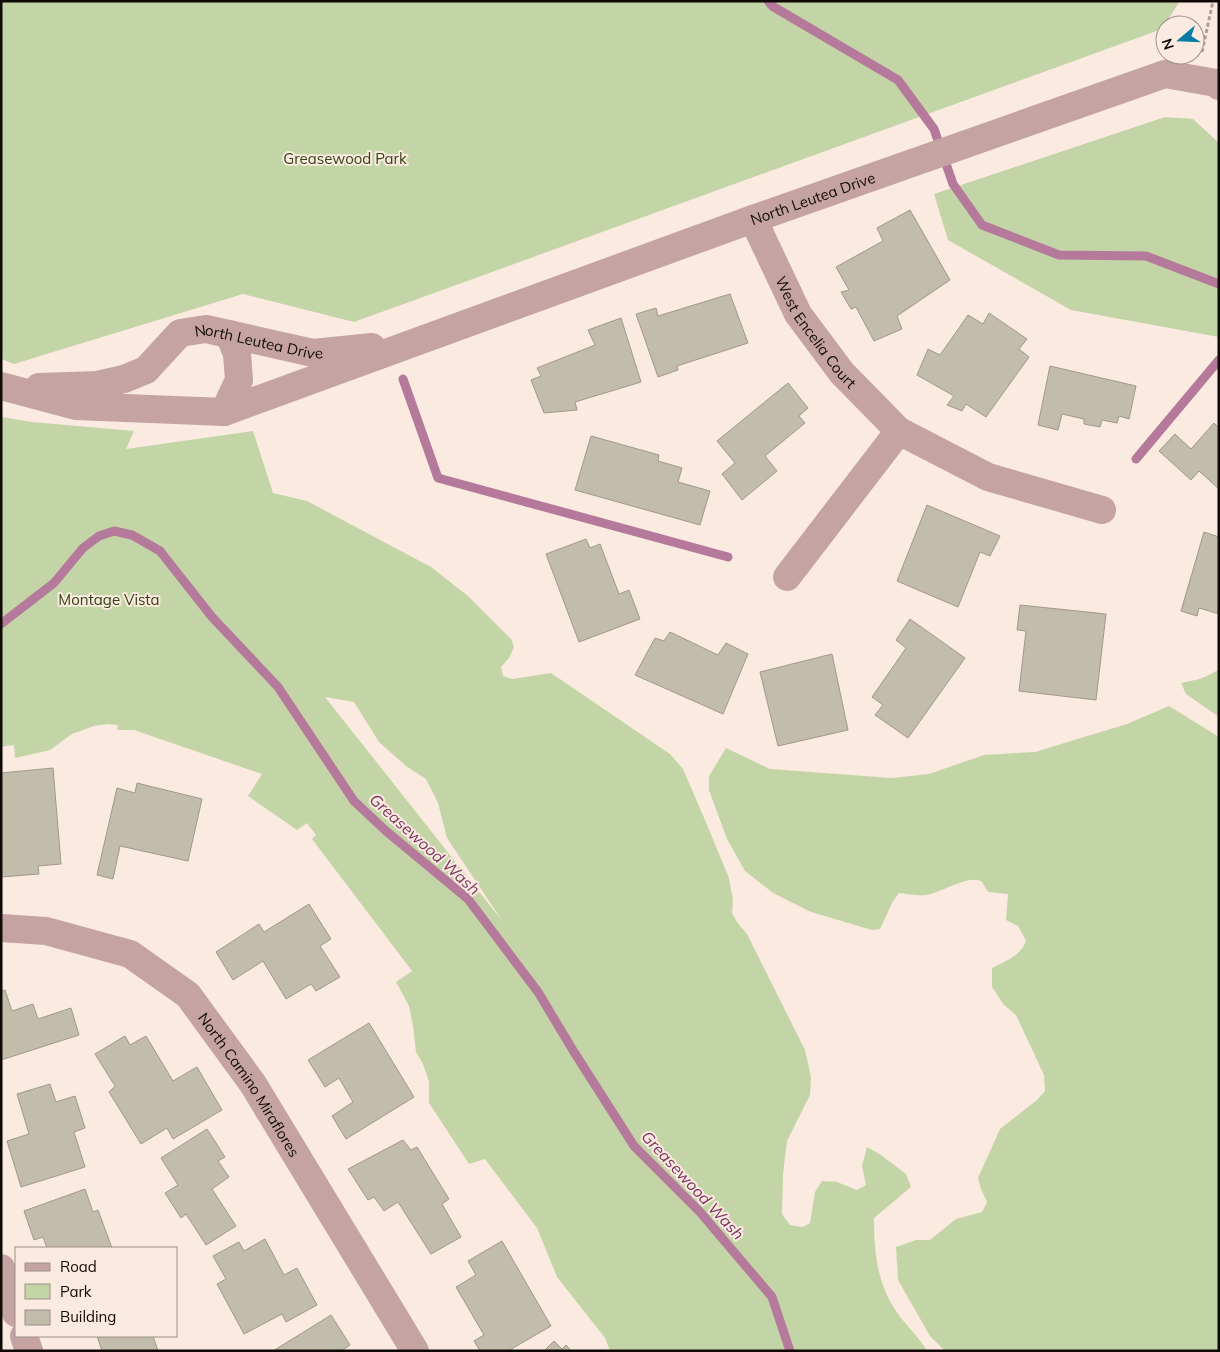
<svg xmlns="http://www.w3.org/2000/svg" width="1220" height="1352" font-family="Mulish,sans-serif">
	<style>
		.green { fill: #c3d5a7; fill-rule: evenodd }
		.lines { fill: none; stroke-linecap: round; stroke-linejoin: round }
		.stream { stroke: #b5799b; stroke-width: 9 }
		.building { fill: #c2bcab; stroke: #9f9989 }
		.path { stroke: #ac9f97; stroke-width: 3; stroke-dasharray: 4 2.5; stroke-linecap: butt }
		.minor { stroke: #c4a3a2; stroke-width: 28 }
		.labels { text-anchor: middle; dominant-baseline: central; stroke-width: 4; stroke-linejoin: round; paint-order: stroke }
		.park-label { font-size: 15px; fill: #334114; stroke: #fbeadf }
		.street-label { font-size: 15px; fill: #100a07; stroke: #fbeadf }
		.water-label { font-size: 16px; font-style: italic; fill: #7b325f; stroke: #fbeadf }
	</style>
	<rect width="100%" height="100%" fill="#fbeadf"/>
	<g class="green">
		<path d="M 1,1 L 1180,1 L 1162,29 L 354,322 L 243,294 L 14,364 L 1,359 Z"/>
		<path d="M 1165,117 L 1193,119 L 1219,143 L 1219,337 L 1071,310 L 948,240 L 934,194 Z"/>
		<path d="M 1,417 L 32,422 L 134,431 L 126,449 L 253,431 L 273,493 L 307,501 L 431,567 L 468,596 L 511,639 L 514,647 L 509,658 L 501,667 L 503,676 L 512,679 L 551,673 L 670,754 L 683,769 L 705,820 L 729,878 L 733,900 L 732,913 L 737,922 L 747,934 L 805,1050 L 811,1077 L 810,1095 L 787,1141 L 783,1174 L 782,1214 L 790,1225 L 803,1227 L 810,1223 L 815,1192 L 822,1181 L 837,1182 L 857,1190 L 866,1185 L 862,1166 L 867,1147 L 881,1155 L 906,1174 L 911,1187 L 874,1218 C 874,1251 877,1283 896,1311 C 905,1325 919,1336 927,1351 L 610,1351 L 605,1338 L 557,1277 L 537,1228 L 485,1159 L 469,1164 L 429,1103 L 429,1082 L 423,1064 L 416,1052 L 413,1026 L 409,1006 L 396,982 L 412,971 L 312,839 L 316,835 L 307,823 L 297,830 L 248,796 L 262,774 L 134,730 L 117,730 L 118,725 L 108,724 L 94,726 L 72,734 L 50,750 L 15,758 L 14,745 L 1,747 ZM 325,697 L 354,702 L 379,742 L 406,766 L 426,779 L 438,803 L 447,838 L 503,922 Z"/>
		<path d="M 1219,669 L 1219,717 L 1186,694 L 1181,683 C 1196,680 1207,678 1219,669 Z"/>
		<path d="M 1169,706 L 1219,737 L 1219,1351 L 945,1351 L 930,1336 L 898,1280 L 896,1247 L 916,1240 L 930,1240 L 956,1219 L 982,1212 L 987,1202 L 981,1189 L 978,1178 L 1000,1129 L 1037,1100 L 1045,1091 L 1044,1075 L 1016,1015 L 1004,1005 L 992,987 L 992,968 C 1005,961 1021,956 1026,941 L 1018,926 L 1006,920 L 1008,894 L 988,892 C 986,889 984,885 982,882 C 970,873 941,893 926,895 C 918,896 908,894 899,893 L 893,901 L 880,929 L 872,930 L 811,912 L 773,893 L 745,871 L 727,839 L 709,790 L 709,776 L 726,748 L 770,769 L 892,778 L 929,774 L 984,755 L 1035,752 L 1127,724 Z"/>
	</g>
	<g class="lines">
		<g class="stream">
			<path d="M 768,1 L 772,6 L 898,80 L 934,129 L 953,184 L 982,225 L 1059,255 L 1146,256 L 1219,284"/>
			<path d="M 403,379 L 438,478 L 728,557"/>
			<path d="M 1136,459 L 1219,360"/>
			<path d="M 1,624 L 54,583 L 83,548 L 99,536 L 114,531 L 132,535 L 160,551 L 212,617 L 278,687 L 354,801 L 386,831 L 468,899 L 538,992 L 574,1052 L 634,1146 L 700,1212 L 772,1297 L 790,1351"/>
		</g>
	</g>
	<g class="building">
		<path d="M 910,210 L 950,280 L 897,316 L 902,329 L 874,341 L 856,307 L 851,309 L 841,292 L 849,290 L 836,267 L 883,241 L 877,228 Z"/>
		<path d="M 730,294 L 748,343 L 677,366 L 678,370 L 658,377 L 636,314 L 656,308 L 658,316 Z"/>
		<path d="M 989,313 L 1027,339 L 1019,349 L 1029,357 L 986,417 L 966,404 L 962,411 L 947,405 L 954,396 L 917,375 L 928,349 L 940,355 L 968,315 L 983,324 Z"/>
		<path d="M 621,318 L 641,382 L 575,402 L 577,410 L 544,413 L 531,380 L 541,376 L 537,368 L 595,345 L 588,330 Z"/>
		<path d="M 1050,366 L 1136,386 L 1129,419 L 1119,416 L 1117,423 L 1102,420 L 1100,427 L 1084,424 L 1084,419 L 1062,414 L 1058,430 L 1038,425 Z"/>
		<path d="M 788,383 L 808,408 L 799,416 L 805,423 L 765,456 L 777,471 L 742,500 L 722,474 L 735,463 L 717,441 Z"/>
		<path d="M 1214,423 L 1219,428 L 1219,489 L 1199,471 L 1191,480 L 1159,451 L 1175,434 L 1191,449 Z"/>
		<path d="M 591,436 L 659,455 L 658,461 L 682,468 L 678,482 L 710,491 L 700,525 L 575,490 Z"/>
		<path d="M 927,505 L 1000,536 L 990,556 L 980,552 L 958,607 L 897,581 Z"/>
		<path d="M 1204,532 L 1219,537 L 1219,614 L 1199,608 L 1197,616 L 1181,611 Z"/>
		<path d="M 586,539 L 590,548 L 600,544 L 619,594 L 629,590 L 640,619 L 579,642 L 546,554 Z"/>
		<path d="M 1020,605 L 1106,614 L 1096,700 L 1019,691 L 1026,631 L 1017,630 Z"/>
		<path d="M 910,619 L 965,658 L 908,738 L 875,715 L 883,705 L 872,697 L 906,648 L 896,640 Z"/>
		<path d="M 670,632 L 718,655 L 726,643 L 748,654 L 723,714 L 635,675 L 655,638 L 664,641 Z"/>
		<path d="M 832,654 L 848,730 L 778,746 L 760,672 Z"/>
		<path d="M 53,768 L 61,864 L 38,866 L 39,874 L 1,877 L 1,773 Z"/>
		<path d="M 137,783 L 202,799 L 188,861 L 120,846 L 113,879 L 97,875 L 117,788 L 135,793 Z"/>
		<path d="M 309,904 L 331,939 L 320,946 L 340,977 L 316,991 L 311,984 L 286,999 L 263,961 L 233,980 L 216,952 L 259,924 L 264,932 Z"/>
		<path d="M 5,990 L 12,1011 L 33,1004 L 38,1019 L 71,1008 L 79,1035 L 1,1060 L 1,991 Z"/>
		<path d="M 369,1023 L 414,1097 L 346,1139 L 332,1116 L 353,1102 L 339,1078 L 325,1087 L 308,1060 Z"/>
		<path d="M 125,1036 L 130,1045 L 146,1036 L 173,1081 L 197,1067 L 222,1110 L 173,1139 L 167,1128 L 141,1144 L 109,1092 L 115,1086 L 95,1054 Z"/>
		<path d="M 50,1084 L 56,1102 L 75,1096 L 85,1128 L 74,1132 L 85,1167 L 21,1187 L 7,1141 L 29,1134 L 17,1094 Z"/>
		<path d="M 207,1129 L 225,1157 L 218,1161 L 229,1177 L 212,1189 L 236,1226 L 206,1245 L 186,1214 L 181,1218 L 165,1193 L 178,1185 L 161,1158 Z"/>
		<path d="M 403,1140 L 411,1150 L 417,1147 L 449,1199 L 442,1204 L 461,1237 L 431,1254 L 398,1202 L 384,1211 L 374,1197 L 368,1200 L 348,1169 Z"/>
		<path d="M 85,1189 L 93,1212 L 98,1210 L 112,1248 L 47,1248 L 43,1237 L 34,1240 L 24,1211 Z"/>
		<path d="M 265,1239 L 284,1275 L 297,1268 L 317,1305 L 286,1322 L 282,1314 L 244,1334 L 217,1284 L 226,1279 L 213,1256 L 239,1242 L 244,1251 Z"/>
		<path d="M 502,1241 L 551,1326 L 508,1351 L 480,1351 L 474,1341 L 484,1335 L 456,1287 L 476,1275 L 468,1261 Z"/>
		<path d="M 331,1315 L 350,1345 L 341,1351 L 273,1351 Z"/>
		<path d="M 97,1336 L 153,1336 L 158,1351 L 102,1351 Z"/>
		<path d="M 554,1341 L 562,1349 L 566,1345 L 571,1351 L 544,1351 Z"/>
	</g>
	<g class="lines">
		<path class="path" d="M 1202,52 L 1213,1"/>
		<g class="minor">
			<path id="s1" d="M 753,219 L 798,314 L 842,373 L 899,431 L 988,477 L 1102,510"/>
			<path id="s2" d="M 1,386 L 76,406 L 224,412 L 753,219 L 1165,74 L 1216,83 L 1219,86"/>
			<path id="s3" d="M 39,387 L 97,385 L 124,379 L 146,370 L 180,333 L 206,329 L 313,353 L 372,347"/>
			<path d="M 224,412 L 239,380 L 237,354 L 229,334"/>
			<path d="M 787,577 L 899,431"/>
			<path id="s4" d="M 1,928 L 46,931 L 130,954 L 188,995 L 253,1084 L 415,1351"/>
			<path d="M 1,1268 L 16,1313"/>
			<path d="M 24,1336 L 29,1351"/>
		</g>
	</g>
	<g class="labels">
		<g class="park-label">
			<text x="345" y="158">Greasewood Park</text>
			<text x="109" y="599">Montage Vista</text>
		</g>
		<g class="street-label">
			<text stroke="none"><textPath href="#s2" startOffset="852">North Leutea Drive</textPath></text>
			<text stroke="none"><textPath href="#s1" startOffset="130">West Encelia Court</textPath></text>
			<text stroke="none"><textPath href="#s3" startOffset="240">North Leutea Drive</textPath></text>
			<text stroke="none"><textPath href="#s4" startOffset="312">North Camino Miraflores</textPath></text>
		</g>
		<g class="water-label">
			<text transform="translate(425 844) rotate(42)">Greasewood Wash</text>
			<text transform="translate(693 1185) rotate(47)">Greasewood Wash</text>
		</g>
	</g>
	<rect width="1220" height="1352" fill="none" stroke="#100a07" stroke-width="5"/>
	<rect x="15" y="1247" width="162" height="90" fill="#fbeadf" stroke="#9d9089"/>
	<rect x="25" y="1263" width="25" height="8" fill="#c4a3a2" stroke="#9d9089"/>
	<text x="60" y="1272" font-size="15" fill="#100a07">Road</text>
	<rect x="25" y="1284" width="25" height="15" fill="#c3d5a7" stroke="#9d9089"/>
	<text x="60" y="1297" font-size="15" fill="#100a07">Park</text>
	<rect x="25" y="1310" width="25" height="15" fill="#c2bcab" stroke="#9d9089"/>
	<text x="60" y="1322" font-size="15" fill="#100a07">Building</text>
	<g transform="translate(1180 40) rotate(251)"><circle r="24" fill="#fbeadf" stroke="#9d9089"/>
	<path d="M0-4L9 19L0 12L-9 19Z" fill="#097ea5"/>
	<text y="-8" font-size="14" font-weight="bold" text-anchor="middle" fill="#100a07">N</text>
	</g>
</svg>
